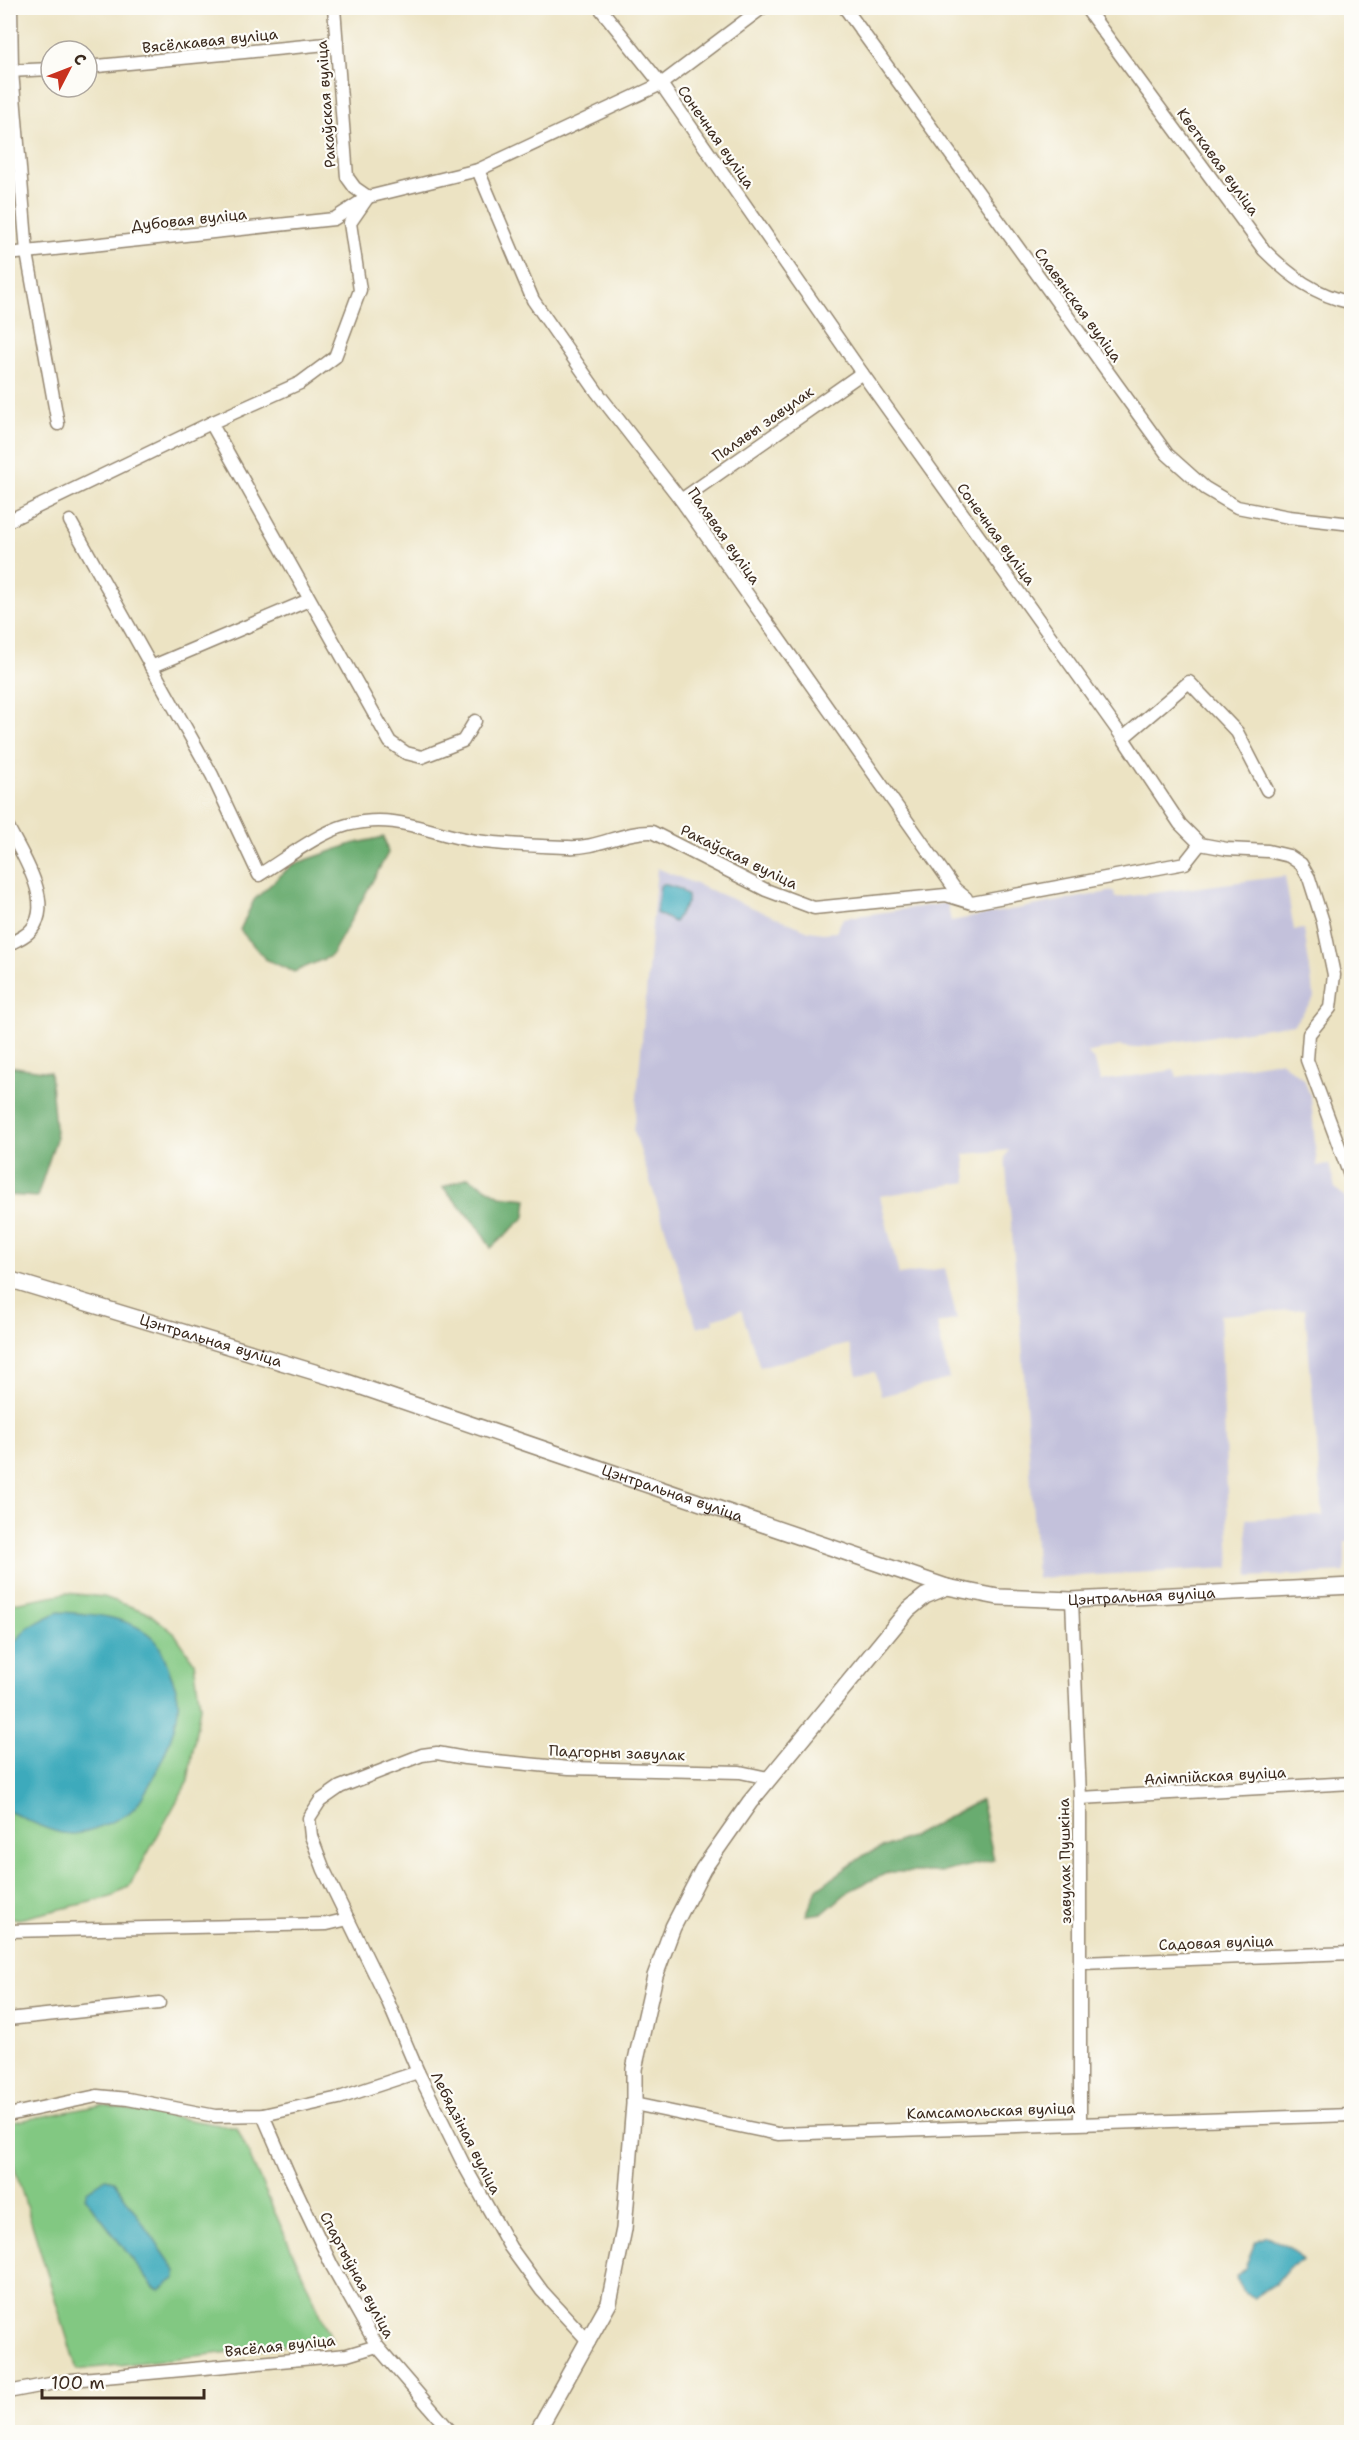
<svg xmlns="http://www.w3.org/2000/svg" width="1359" height="2440" font-family="'Shantell Sans',sans-serif">
	<style>
		.industrial { fill: #c3c1db }
		.green { fill: #82c882; stroke: #5e7950; stroke-width: 1.5 }
		.forest { fill: #69ac70; stroke: #526b47; stroke-width: 1.5 }
		.water { fill: #3daabc; stroke: #3c6a6d; stroke-width: 1.5 }
		.lines { fill: none; stroke-linecap: round; stroke-linejoin: round }
		.minor-casing { stroke: #948670; stroke-width: 15 }
		.tertiary-casing { stroke: #948670; stroke-width: 18 }
		.minor { stroke: #fff; stroke-width: 12 }
		.tertiary { stroke: #fff; stroke-width: 15 }
		.labels { text-anchor: middle; dominant-baseline: central; stroke-width: 4.5; stroke-linejoin: round; paint-order: stroke }
		.street-label { font-size: 15px; fill: #3b2a1e; stroke: #fdfcf7 }
	</style>
	<rect width="100%" height="100%" fill="#fdfcf7"/>
	<filter id="ink" filterUnits="userSpaceOnUse"><feTurbulence type="fractalNoise" baseFrequency=".0167" numOctaves="2"/><feDisplacementMap in="SourceGraphic" scale="12" xChannelSelector="R" yChannelSelector="G"/><feConvolveMatrix kernelMatrix="1 2 1 2 8 2 1 2 1" color-interpolation-filters="sRGB"/></filter>
	<filter id="wash" filterUnits="userSpaceOnUse"><feTurbulence type="fractalNoise" baseFrequency=".008" numOctaves="4" result="noise"/><feDisplacementMap in="SourceGraphic" scale="24" xChannelSelector="R" yChannelSelector="G"/><feGaussianBlur stdDeviation="1.35" result="paint"/><feColorMatrix in="noise" values="0 0 0 0 0 0 0 0 0 0 0 0 0 0 0 0 0 1.4 0 .05"/><feComposite in="paint" operator="in"/></filter>
	<g filter="url(#wash)">
		<rect width="100%" height="100%" fill="#ece3c3"/>
		<path class="industrial" d="M 657,868 L 809,931 L 823,933 L 836,932 L 843,918 L 947,903 L 951,921 L 1114,891 L 1115,898 L 1285,876 L 1294,930 L 1304,929 L 1314,998 L 1294,1024 L 1133,1048 L 1120,1046 L 1087,1053 L 1095,1061 L 1100,1081 L 1174,1070 L 1177,1077 L 1280,1061 L 1304,1079 L 1311,1099 L 1317,1166 L 1329,1164 L 1335,1188 L 1345,1197 L 1351,1220 L 1352,1542 L 1345,1542 L 1345,1572 L 1249,1577 L 1246,1519 L 1323,1516 L 1305,1309 L 1220,1315 L 1230,1568 L 1037,1578 L 1022,1342 L 1005,1157 L 1009,1150 L 964,1154 L 967,1182 L 880,1196 L 899,1275 L 945,1268 L 957,1319 L 937,1324 L 949,1379 L 881,1396 L 875,1372 L 857,1375 L 849,1344 L 760,1367 L 741,1310 L 713,1319 L 713,1323 L 697,1328 L 634,1131 Z"/>
		<g class="green">
			<path d="M 67,1593 L 104,1597 L 149,1613 L 175,1634 L 194,1662 L 200,1706 L 188,1781 L 130,1885 L 111,1897 L 19,1919 L 8,1917 L 8,1604 Z"/>
			<path d="M 102,2105 L 237,2128 L 332,2340 L 77,2370 L 8,2147 L 8,2123 Z"/>
		</g>
		<g class="forest">
			<path d="M 384,837 L 388,853 L 331,956 L 294,972 L 265,959 L 240,930 L 254,900 L 292,865 L 352,844 Z"/>
			<path d="M 8,1066 L 50,1072 L 56,1139 L 37,1197 L 8,1195 Z"/>
			<path d="M 468,1177 L 500,1196 L 527,1199 L 525,1217 L 491,1248 L 480,1229 L 443,1187 Z"/>
			<path d="M 981,1800 L 994,1860 L 943,1872 L 889,1872 L 849,1891 L 823,1913 L 806,1915 L 817,1889 L 866,1854 L 913,1836 Z"/>
		</g>
		<g class="water">
			<path d="M 663,884 L 680,889 L 687,896 L 687,903 L 674,922 L 656,913 L 660,886 Z"/>
			<path d="M 58,1612 C 89,1614 130,1615 154,1639 C 161,1646 165,1658 168,1667 C 171,1677 177,1688 178,1698 C 182,1723 150,1793 132,1810 C 123,1819 84,1834 72,1834 C 51,1834 27,1819 8,1811 L 9,1649 L 28,1627 Z"/>
			<path d="M 106,2178 L 113,2180 L 176,2271 L 176,2278 L 160,2290 L 154,2288 L 85,2197 L 87,2191 Z"/>
			<path d="M 1267,2236 L 1295,2251 L 1303,2260 L 1289,2267 L 1275,2284 L 1254,2297 L 1244,2293 L 1236,2276 L 1245,2268 L 1255,2242 Z"/>
		</g>
	</g>
	<g filter="url(#ink)">
		<g class="lines">
			<defs>
				<g id="minor">
					<path d="M 11,8 L 12,71 L 27,253 L 58,424"/>
					<path d="M 600,8 L 661,84 L 862,373 L 1123,738 L 1180,824 L 1200,844 L 1227,849 L 1268,851 L 1289,856 L 1301,864 L 1309,878 L 1323,922 L 1334,975 L 1330,1008 L 1309,1034 L 1307,1060 L 1352,1181"/>
					<path d="M 845,8 L 1167,454 L 1205,488 L 1237,507 L 1289,517 L 1352,524"/>
					<path d="M 1086,8 L 1264,250 C 1290,276 1315,295 1352,303"/>
					<path d="M 87,67 L 337,43"/>
					<path d="M 8,71 L 51,69"/>
					<path d="M 478,170 L 533,300 L 597,392 L 681,500 L 955,889 L 966,898"/>
					<path d="M 8,254 L 334,219 L 368,197 L 478,170 L 661,84 L 762,8"/>
					<path d="M 211,423 L 390,742 L 406,753 L 422,757 L 463,741 L 475,721"/>
					<path d="M 681,500 L 862,373"/>
					<path d="M 8,521 L 211,423 L 300,383 L 335,357 L 360,290 L 350,223 L 368,197 L 355,188 L 347,177 L 334,8"/>
					<path d="M 70,521 L 212,775 L 259,875 C 285,859 318,833 347,825 C 399,812 428,834 476,841 C 506,845 538,846 568,847 C 597,849 623,831 652,832 L 766,890 L 814,908 L 946,895 L 972,903 L 1185,863 L 1200,844"/>
					<path d="M 151,667 L 309,600"/>
					<path d="M 1123,738 L 1189,682 L 1237,732 L 1267,790"/>
					<path d="M 8,827 C 21,853 58,907 28,933 C 22,938 14,941 8,945"/>
					<path d="M 1072,1600 L 1080,1798 L 1080,2123"/>
					<path d="M 1080,1798 L 1352,1783"/>
					<path d="M 8,1931 L 327,1924 L 348,1919"/>
					<path d="M 1081,1963 L 1352,1953"/>
					<path d="M 8,2019 L 159,2003"/>
					<path d="M 634,2104 L 778,2134 L 1352,2115"/>
					<path d="M 8,2115 L 97,2096 L 128,2099 L 215,2116 L 263,2115 L 339,2098 L 418,2072"/>
					<path d="M 263,2115 L 288,2173 L 332,2266 L 377,2346 L 451,2432"/>
					<path d="M 589,2342 L 542,2291 L 510,2247 L 464,2165 L 418,2072 L 386,1997 L 324,1870 L 311,1836 L 309,1818 L 320,1801 L 340,1787 L 422,1755 L 437,1753 L 465,1758 L 569,1768 L 740,1772 L 768,1778"/>
					<path d="M 8,2392 L 71,2380 L 347,2355 L 377,2346"/>
				</g>
				<g id="tertiary">
					<path id="s1" d="M 8,1279 L 344,1381 L 947,1587 L 998,1597 L 1072,1600 L 1352,1586"/>
					<path d="M 537,2432 L 609,2303 L 624,2229 L 634,2104 L 634,2069 L 655,1976 L 673,1927 L 703,1869 L 750,1802 L 908,1610 L 925,1596 L 947,1587"/>
				</g>
			</defs>
			<use href="#minor" class="minor-casing"/>
			<use href="#tertiary" class="tertiary-casing"/>
			<use href="#minor" class="minor"/>
			<use href="#tertiary" class="tertiary"/>
		</g>
	</g>
	<g class="labels">
		<g class="street-label">
			<text transform="translate(210 41) rotate(-6)">Вясёлкавая вуліца</text>
			<text transform="translate(326 104) rotate(-94)">Ракаўская вуліца</text>
			<text transform="translate(716 137) rotate(55)">Сонечная вуліца</text>
			<text transform="translate(1218 162) rotate(54)">Кветкавая вуліца</text>
			<text transform="translate(189 220) rotate(-6)">Дубовая вуліца</text>
			<text transform="translate(1078 305) rotate(54)">Славянская вуліца</text>
			<text transform="translate(763 424) rotate(-35)">Палявы завулак</text>
			<text transform="translate(996 534) rotate(54)">Сонечная вуліца</text>
			<text transform="translate(724 536) rotate(55)">Палявая вуліца</text>
			<text transform="translate(739 857) rotate(26)">Ракаўская вуліца</text>
			<text stroke="none"><textPath href="#s1" startOffset="212">Цэнтральная вуліца</textPath></text>
			<text stroke="none"><textPath href="#s1" startOffset="698">Цэнтральная вуліца</textPath></text>
			<text stroke="none"><textPath href="#s1" startOffset="1184">Цэнтральная вуліца</textPath></text>
			<text transform="translate(617 1753) rotate(2)">Падгорны завулак</text>
			<text transform="translate(1215 1776) rotate(-3)">Алімпійская вуліца</text>
			<text transform="translate(1065 1861) rotate(-91)">завулак Пушкіна</text>
			<text transform="translate(1216 1943) rotate(-2)">Садовая вуліца</text>
			<text transform="translate(991 2111) rotate(-2)">Камсамольская вуліца</text>
			<text transform="translate(466 2133) rotate(63)">Лебядзіная вуліца</text>
			<text transform="translate(357 2275) rotate(62)">Спартыўная вуліца</text>
			<text transform="translate(280 2346) rotate(-6)">Вясёлая вуліца</text>
		</g>
	</g>
	<rect width="1359" height="2440" fill="none" stroke="#fdfcf7" stroke-width="30"/>
	<g transform="translate(69 69) rotate(48)"><circle r="28" fill="#fdfcf7" stroke="#afa8a0" stroke-width="1.5"/>
	<path d="M0-4.5L10 22L0 15L-10 22Z" fill="#c8321e"/>
	<text y="-9" font-size="16" font-weight="bold" text-anchor="middle" fill="#3b2a1e">С</text>
	</g>
	<path d="M42 2389v9h162v-9" fill="none" stroke="#3b2a1e" stroke-width="3"/>
	<text x="51" y="2389" font-size="18" fill="#3b2a1e" stroke="#fdfcf7" stroke-width="4.5" paint-order="stroke">100 m</text>
</svg>
